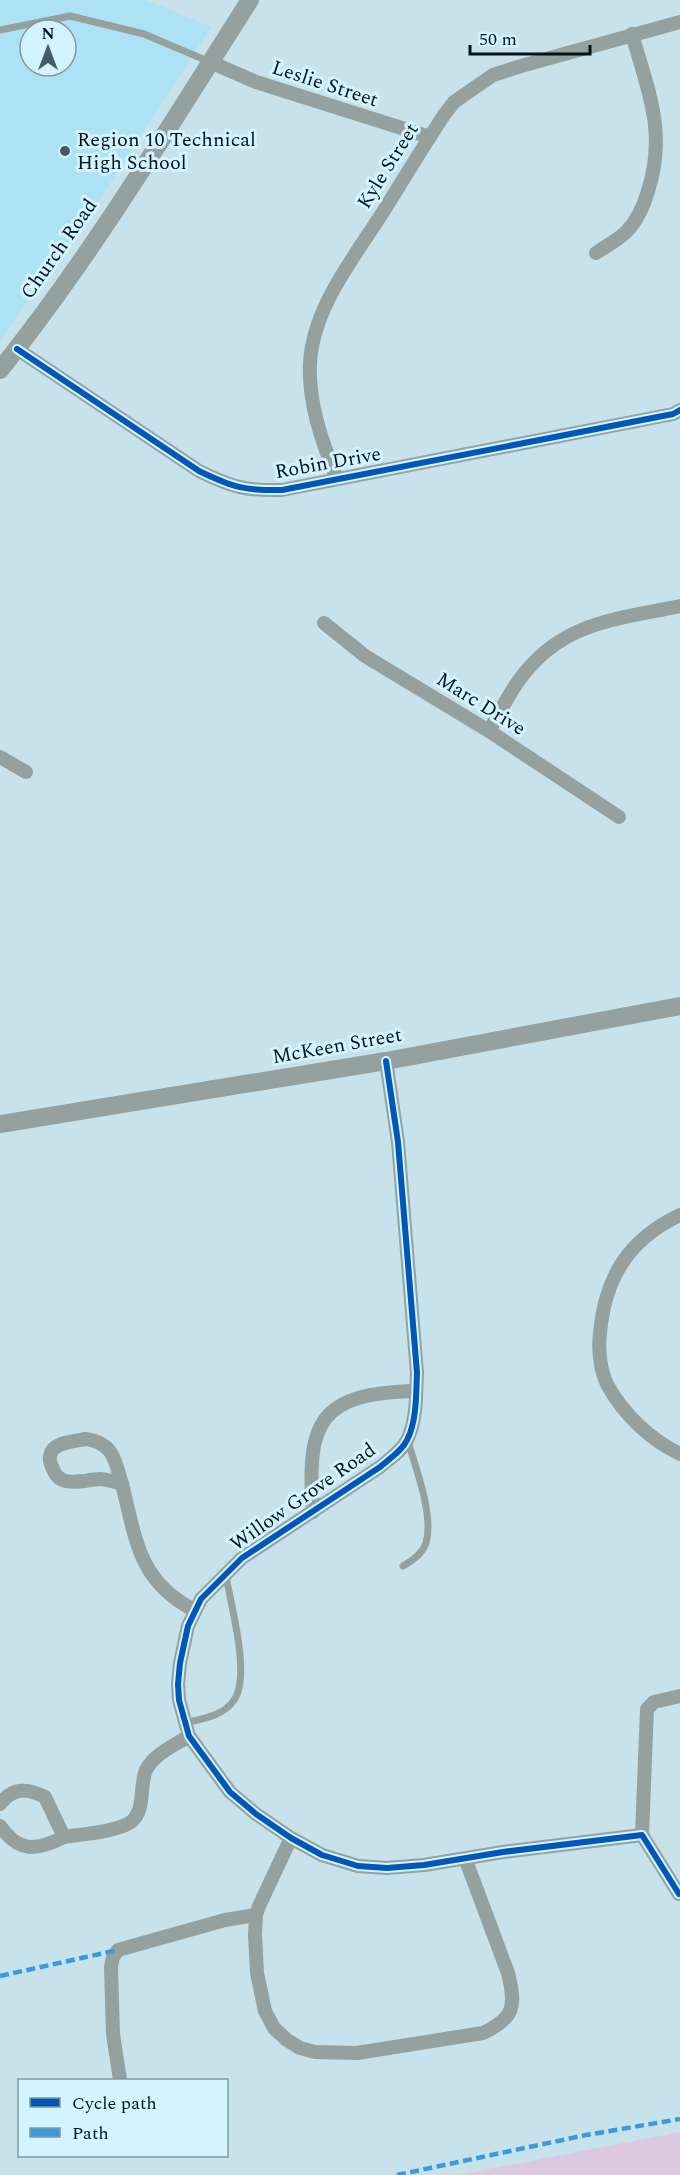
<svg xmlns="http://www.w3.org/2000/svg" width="680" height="2175" font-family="Spectral,serif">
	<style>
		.built { fill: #ace2f4; fill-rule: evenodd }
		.green { fill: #dcc8e1 }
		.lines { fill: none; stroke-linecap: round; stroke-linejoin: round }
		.service { stroke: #95a19e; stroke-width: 7 }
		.minor { stroke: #95a19e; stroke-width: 14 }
		.tertiary { stroke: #95a19e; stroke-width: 18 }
		.quiet { stroke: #399adf; stroke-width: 4.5; stroke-dasharray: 9 4.5; stroke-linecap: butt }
		.cycleway-casing { stroke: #d3f4ff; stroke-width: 10 }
		.cycleway { stroke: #0057b8; stroke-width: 6 }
		.poi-dot { fill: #465b64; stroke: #d3f4ff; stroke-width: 2 }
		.labels { text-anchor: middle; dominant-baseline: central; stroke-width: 6; stroke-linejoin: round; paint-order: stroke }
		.street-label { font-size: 20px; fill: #00131b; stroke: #d3f4ff }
		.poi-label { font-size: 20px; fill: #00131b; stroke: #d3f4ff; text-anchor: start }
	</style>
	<rect width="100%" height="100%" fill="#c7e2eb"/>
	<path class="built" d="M 0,0 L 146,0 L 211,27 L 107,188 L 0,340 ZM 30,30 L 66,30 L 66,66 L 30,66 Z"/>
	<path class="green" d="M 680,2132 L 680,2175 L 459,2175 Z"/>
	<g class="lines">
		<g class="service">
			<path d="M 0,30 L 70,16 L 144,34 L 210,62"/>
			<path d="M 403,1566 C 413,1560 422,1554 426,1543 C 434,1516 416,1468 408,1442"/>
			<path d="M 184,1723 C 201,1719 224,1716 234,1700 C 251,1676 231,1606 226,1576"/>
		</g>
		<g class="minor">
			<path d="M 210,62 L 256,82 L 430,137"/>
			<path d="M 596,253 C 606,246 618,240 626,232 C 637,221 644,205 648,191 C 667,132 648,91 632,34"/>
			<path d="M 17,349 L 199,471 C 232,487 245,491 282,490 L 673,414 L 680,410"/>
			<path d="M 337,479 C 322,442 308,403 310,363 C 313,307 354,258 383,212 C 403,180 423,147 444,115 L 454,102 L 493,75 L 521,66 L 680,22"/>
			<path d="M 324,623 L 365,656 L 489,731 L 619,817"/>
			<path d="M 489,731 C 499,714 508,695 520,679 C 561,622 617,619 680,606"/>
			<path d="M 0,757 L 26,772"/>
			<path d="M 386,1061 L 398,1142 L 417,1373 C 416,1393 417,1421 407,1440 C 402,1451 389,1459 380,1467 L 242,1558 L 201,1599 L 188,1626 L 180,1663 L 178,1684 L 179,1700 L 189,1736 L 230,1792 L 256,1814 L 291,1838 L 322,1855 L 358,1866 L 387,1868 L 424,1865 L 503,1852 L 642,1835 L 679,1894"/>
			<path d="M 680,1215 C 629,1239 605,1277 600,1333 C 598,1349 600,1371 608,1386 C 624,1415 651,1440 680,1454"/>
			<path d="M 86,1439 C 114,1443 115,1461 122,1484 C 114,1482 107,1479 99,1479 C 84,1480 60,1489 53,1469 C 51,1465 49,1460 50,1456 C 52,1442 75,1441 86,1439 Z"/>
			<path d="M 122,1484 C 136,1539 138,1581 194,1610"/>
			<path d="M 313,1512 C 306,1421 320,1393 416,1391"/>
			<path d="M 0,1804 C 13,1787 27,1788 45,1797 L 64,1837 C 36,1851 19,1853 0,1826"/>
			<path d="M 642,1835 L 647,1709 L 654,1702 L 680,1696"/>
			<path d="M 64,1837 C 82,1834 116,1832 131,1822 C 146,1810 139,1786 146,1770 C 154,1754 175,1745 189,1736"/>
			<path d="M 291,1838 L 259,1906 L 256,1915 L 255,1935 L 257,1973 L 265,2011 L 274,2028 L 287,2040 L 300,2048 L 315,2052 L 357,2053 L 483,2033 C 515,2018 516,2006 508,1973 L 465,1858"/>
			<path d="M 120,2080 L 113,2034 L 111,1967 L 113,1957 L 118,1950 L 225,1920 L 256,1915"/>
		</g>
		<g class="tertiary">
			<path d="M 0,370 C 93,254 170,125 250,0"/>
			<path d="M 0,1124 L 386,1061 L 680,1006"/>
		</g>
		<g class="quiet">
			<path d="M 0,1976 L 118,1950"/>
			<path d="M 397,2175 L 586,2135 L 680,2119"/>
		</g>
		<defs>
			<g id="cycleway">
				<path d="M 17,349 L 199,471 C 232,487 245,491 282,490 L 673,414 L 680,410"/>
				<path d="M 386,1061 L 398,1142 L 417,1373 C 416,1393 417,1421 407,1440 C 402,1451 389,1459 380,1467 L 242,1558 L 201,1599 L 188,1626 L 180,1663 L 178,1684 L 179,1700 L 189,1736 L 230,1792 L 256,1814 L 291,1838 L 322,1855 L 358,1866 L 387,1868 L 424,1865 L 503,1852 L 642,1835 L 679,1894"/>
			</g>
		</defs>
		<use href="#cycleway" class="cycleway-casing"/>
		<use href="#cycleway" class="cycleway"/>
	</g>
	<circle class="poi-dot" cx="65" cy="151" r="6"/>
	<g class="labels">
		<g class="street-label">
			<text transform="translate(325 84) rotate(18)">Leslie Street</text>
			<text transform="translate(388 166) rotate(-58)">Kyle Street</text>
			<text transform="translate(59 249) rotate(-55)">Church Road</text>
			<text transform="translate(328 463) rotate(-10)">Robin Drive</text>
			<text transform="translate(481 704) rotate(32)">Marc Drive</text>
			<text transform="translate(337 1046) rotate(-10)">McKeen Street</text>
			<text transform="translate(303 1497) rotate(-35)">Willow Grove Road</text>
		</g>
		<g class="poi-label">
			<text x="77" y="140">Region 10 Technical<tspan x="77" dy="23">High School</tspan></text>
		</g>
	</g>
	<rect x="18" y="2079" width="210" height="78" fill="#d3f4ff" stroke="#7f9aa4" stroke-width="1.5"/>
	<rect x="30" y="2098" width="30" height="9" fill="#0057b8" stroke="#7f9aa4" stroke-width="1.5"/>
	<text x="72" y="2109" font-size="18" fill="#00131b">Cycle path</text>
	<rect x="30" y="2128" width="30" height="9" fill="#399adf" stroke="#7f9aa4" stroke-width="1.5"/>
	<text x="72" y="2139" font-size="18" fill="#00131b">Path</text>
	<g transform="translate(48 48)"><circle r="28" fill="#d3f4ff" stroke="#7f9aa4" stroke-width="1.5"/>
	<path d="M0-4.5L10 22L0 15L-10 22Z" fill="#465b64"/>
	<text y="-9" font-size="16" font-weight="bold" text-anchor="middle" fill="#00131b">N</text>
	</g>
	<path d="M470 45v9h120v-9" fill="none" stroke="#00131b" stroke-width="3"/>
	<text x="479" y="45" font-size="18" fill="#00131b" stroke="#d3f4ff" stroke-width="4.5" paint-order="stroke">50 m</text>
</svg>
